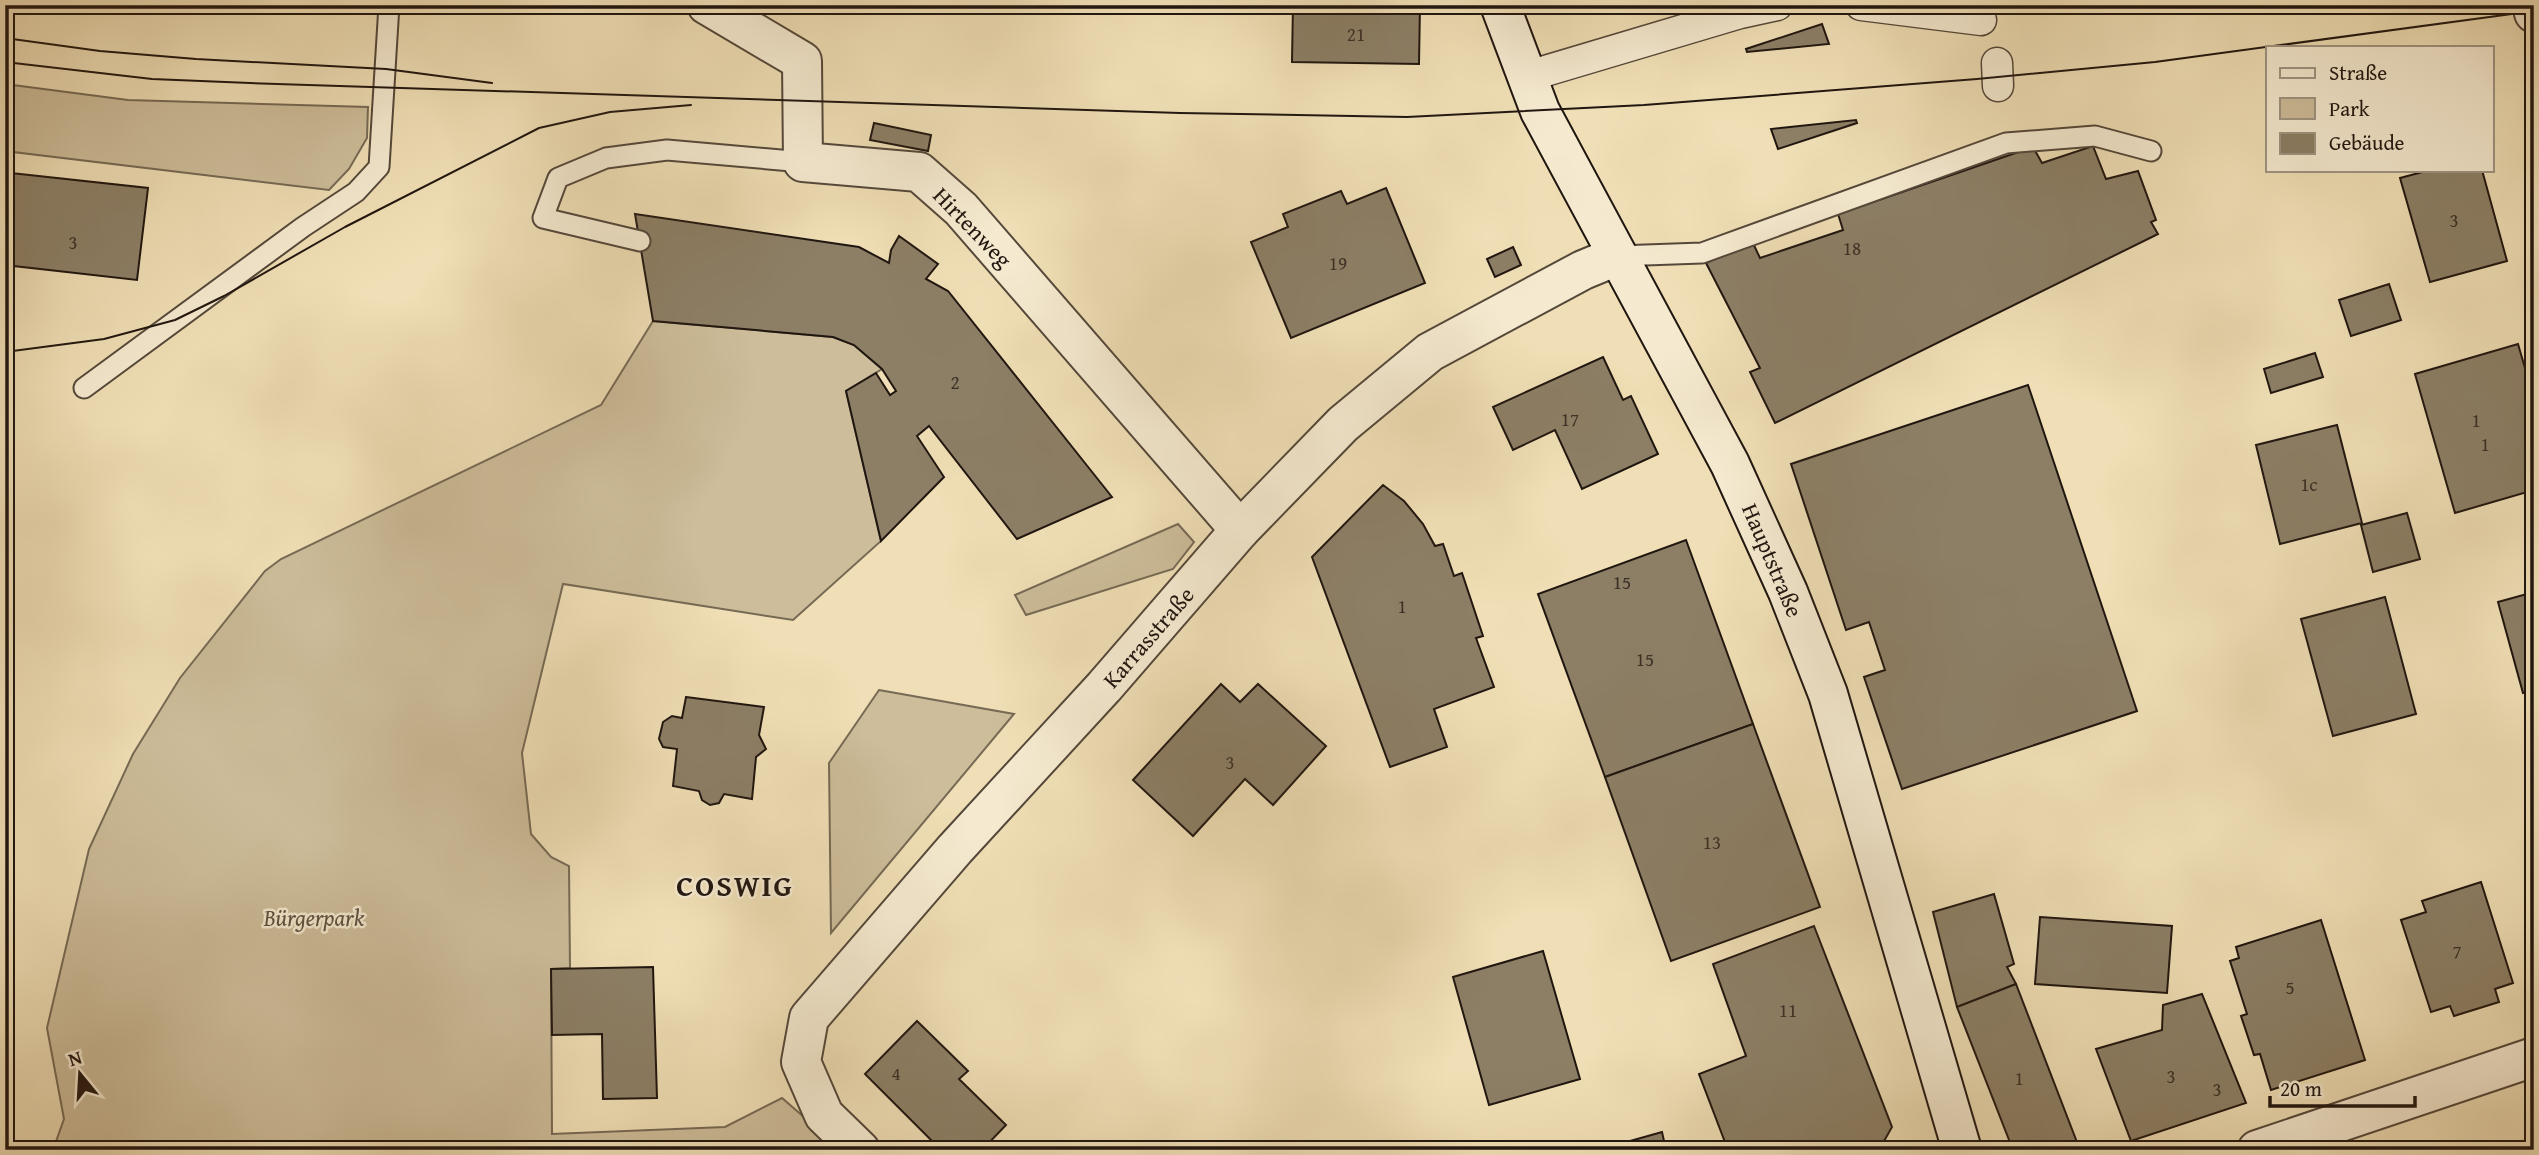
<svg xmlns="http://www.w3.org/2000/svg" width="2539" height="1155" font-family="'Gentium Book Plus',serif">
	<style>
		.green { fill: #cdbd9a; stroke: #766a55; stroke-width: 2 }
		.building { fill: #8c7f66; stroke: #201610; stroke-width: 2 }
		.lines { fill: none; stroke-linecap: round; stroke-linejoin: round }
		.service-casing { stroke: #54483a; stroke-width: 23 }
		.pedestrian-casing { stroke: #54483a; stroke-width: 33 }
		.minor-casing { stroke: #54483a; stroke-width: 42 }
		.secondary-casing { stroke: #201610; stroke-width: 42 }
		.service { stroke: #f5ead0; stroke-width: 19 }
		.pedestrian { stroke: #f5ead0; stroke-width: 30 }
		.minor { stroke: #f5ead0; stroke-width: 38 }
		.secondary { stroke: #f5ead0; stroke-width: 38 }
		.tram { stroke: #201610; stroke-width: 2 }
		.labels { text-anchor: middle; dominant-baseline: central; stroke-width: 5; stroke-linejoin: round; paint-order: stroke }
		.number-label { font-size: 19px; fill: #3b3026 }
		.street-label { font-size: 23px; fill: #201610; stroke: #f5ead0 }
		.park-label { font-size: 23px; font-style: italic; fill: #5d5040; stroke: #f5ead0 }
		.district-label { font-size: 30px; font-weight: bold; letter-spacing: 2px; fill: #201610; stroke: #f5ead0 }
	</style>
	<rect width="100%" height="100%" fill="#f0dfb6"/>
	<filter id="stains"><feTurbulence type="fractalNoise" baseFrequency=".00286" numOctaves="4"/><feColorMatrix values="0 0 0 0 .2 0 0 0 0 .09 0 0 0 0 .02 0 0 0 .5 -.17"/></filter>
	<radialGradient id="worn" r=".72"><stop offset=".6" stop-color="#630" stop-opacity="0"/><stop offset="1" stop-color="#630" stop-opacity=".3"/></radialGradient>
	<g class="green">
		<path d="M 5,84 L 128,100 L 368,107 L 367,138 L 349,169 L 329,190 L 5,151 Z"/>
		<path d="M 653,321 L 833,337 L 854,345 L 882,369 L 846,391 L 881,541 L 793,620 L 563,584 L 522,753 L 531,834 L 551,857 L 569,866 L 570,968 L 551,969 L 552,1134 L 725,1127 L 782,1098 L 842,1150 L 53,1150 L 64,1119 L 47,1028 L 89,849 L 133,754 L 180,678 L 265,571 L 281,559 L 601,405 Z"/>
		<path d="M 1178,524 L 1194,542 L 1173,569 L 1026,615 L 1015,595 Z"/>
		<path d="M 879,690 L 1014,714 L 831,933 L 829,763 Z"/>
	</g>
	<g class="building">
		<path d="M 1293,5 L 1420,5 L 1419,64 L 1292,62 Z"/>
		<path d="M 1822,24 L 1829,44 L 1747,52 L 1746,49 Z"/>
		<path d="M 1856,120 L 1857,123 L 1778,149 L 1771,129 Z"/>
		<path d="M 874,123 L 931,135 L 928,151 L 870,140 Z"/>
		<path d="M 2093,146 L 2106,179 L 2138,171 L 2156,220 L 2151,222 L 2158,234 L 1775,423 L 1750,372 L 1760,368 L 1706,263 L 1752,241 L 1760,258 L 1843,230 L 1838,214 L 2033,147 L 2042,163 Z"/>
		<path d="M 2430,170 L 2482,170 L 2507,261 L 2430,282 L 2400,178 Z"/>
		<path d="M 11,173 L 148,188 L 137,280 L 5,265 L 5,220 Z"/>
		<path d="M 1386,188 L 1425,283 L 1291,338 L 1251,242 L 1288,227 L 1283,214 L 1341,191 L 1347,204 Z"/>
		<path d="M 635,214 L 859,247 L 889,263 L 891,250 L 899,236 L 938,264 L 926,279 L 948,291 L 1112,497 L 1017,539 L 929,426 L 917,436 L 944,477 L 881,541 L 846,391 L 876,373 L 890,395 L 896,391 L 882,369 L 854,345 L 833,337 L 653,321 Z"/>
		<path d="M 1513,247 L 1521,265 L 1495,277 L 1487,259 Z"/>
		<path d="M 2389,284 L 2401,320 L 2351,336 L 2339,300 Z"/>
		<path d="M 2518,344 L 2534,399 L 2534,490 L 2455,513 L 2415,374 Z"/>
		<path d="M 2315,353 L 2323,377 L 2271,393 L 2264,369 Z"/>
		<path d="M 1603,357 L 1623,400 L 1631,396 L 1658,454 L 1582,489 L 1555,430 L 1513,450 L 1493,407 Z"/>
		<path d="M 2028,385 L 2137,711 L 1902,789 L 1864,677 L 1885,670 L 1869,622 L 1846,630 L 1791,464 Z"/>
		<path d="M 2337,425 L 2362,523 L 2280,544 L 2256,445 Z"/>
		<path d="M 1383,485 L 1404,501 L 1423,524 L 1435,546 L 1443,544 L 1454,576 L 1462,573 L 1483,636 L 1476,638 L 1494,687 L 1434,709 L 1447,747 L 1390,767 L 1312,557 Z"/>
		<path d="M 2407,513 L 2420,559 L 2373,572 L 2361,525 Z"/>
		<path d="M 1686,540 L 1753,724 L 1605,777 L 1538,594 Z"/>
		<path d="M 2534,592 L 2534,690 L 2523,693 L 2498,602 Z"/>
		<path d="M 2385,597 L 2416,714 L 2333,736 L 2301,619 Z"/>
		<path d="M 1221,684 L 1240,702 L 1258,684 L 1326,746 L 1273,805 L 1245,779 L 1193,836 L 1133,780 Z"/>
		<path d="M 686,697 L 764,707 L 759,735 L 766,749 L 756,757 L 752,799 L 724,794 L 719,803 L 710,805 L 702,800 L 699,791 L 673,786 L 677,749 L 663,747 L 659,739 L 663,722 L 672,716 L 682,718 Z"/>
		<path d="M 1753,724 L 1820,907 L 1671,961 L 1605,777 Z"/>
		<path d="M 2481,882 L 2513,983 L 2495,989 L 2499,1002 L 2454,1016 L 2450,1006 L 2431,1012 L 2401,920 L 2426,912 L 2422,901 Z"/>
		<path d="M 1994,894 L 2014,964 L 2007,967 L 2016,984 L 1957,1007 L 1933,912 Z"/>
		<path d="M 2040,917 L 2172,926 L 2167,993 L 2035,984 Z"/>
		<path d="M 2321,920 L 2365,1060 L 2271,1090 L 2260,1054 L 2254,1055 L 2241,1016 L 2247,1014 L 2230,961 L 2239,958 L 2236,947 Z"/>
		<path d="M 1814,926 L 1892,1127 L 1879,1150 L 1728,1150 L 1699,1074 L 1746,1056 L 1713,964 Z"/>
		<path d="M 1543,951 L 1580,1079 L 1489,1105 L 1453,977 Z"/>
		<path d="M 653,967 L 657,1098 L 603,1099 L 602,1034 L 552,1035 L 551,969 Z"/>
		<path d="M 2016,984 L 2080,1150 L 2013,1150 L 1957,1007 Z"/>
		<path d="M 2202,994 L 2246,1103 L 2131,1141 L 2096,1049 L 2162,1030 L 2163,1005 Z"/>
		<path d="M 917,1021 L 968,1071 L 959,1079 L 1006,1125 L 982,1150 L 941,1150 L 865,1074 Z"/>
		<path d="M 1662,1132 L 1666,1150 L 1598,1150 Z"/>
	</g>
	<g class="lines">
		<defs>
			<g id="service">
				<path d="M 640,241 L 543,218 L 558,178 L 606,158 L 667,150 L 803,162"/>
				<path d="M 1617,256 L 1702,253 L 2006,143 L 2095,136 L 2151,151"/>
				<path d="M 84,388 L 303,227 L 356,192 L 379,167 L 389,5"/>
			</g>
			<g id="pedestrian">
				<path d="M 1861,5 L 1981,20"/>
				<path d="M 1997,63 L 1998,86"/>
				<path d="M 1525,77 L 1740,13 L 1777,5"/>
			</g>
			<g id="minor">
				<path d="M 707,5 L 802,61 L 803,162 L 919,172 L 961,209 L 1240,530"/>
				<path d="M 2532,5 L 2534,13"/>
				<path d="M 860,1150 L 824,1115 L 801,1062 L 809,1018 L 955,849 L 1104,687 L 1240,530 L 1343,424 L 1430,352 L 1583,270 L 1617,256"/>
				<path d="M 2257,1150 L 2534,1057"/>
			</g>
			<path id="secondary" d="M 1500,5 L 1540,111 L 1730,464 L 1788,592 L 1828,694 L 1962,1150"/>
		</defs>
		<use href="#service" class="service-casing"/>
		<use href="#pedestrian" class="pedestrian-casing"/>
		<use href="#minor" class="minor-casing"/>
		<use href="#secondary" class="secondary-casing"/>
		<use href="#service" class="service"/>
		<use href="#pedestrian" class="pedestrian"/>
		<use href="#minor" class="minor"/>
		<use href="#secondary" class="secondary"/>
		<g class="tram">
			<path d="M 5,38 L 100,51 L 196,59 L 386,69 L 492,83"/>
			<path d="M 5,62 L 152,79 L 250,83 L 1180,113 L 1407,117 L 1644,105 L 1977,79 L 2155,62 L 2534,11"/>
			<path d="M 5,352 L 104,339 L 175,320 L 224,296 L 345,227 L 539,128 L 610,112 L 691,105"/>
		</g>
	</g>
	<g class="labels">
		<g class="number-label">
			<text x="1356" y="34">21</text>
			<text x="2454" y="220">3</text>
			<text x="73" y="242">3</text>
			<text x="1852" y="248">18</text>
			<text x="1338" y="263">19</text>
			<text x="955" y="382">2</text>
			<text x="1570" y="419">17</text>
			<text x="2476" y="420">1</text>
			<text x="2485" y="444">1</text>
			<text x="2309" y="484">1c</text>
			<text x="1622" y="582">15</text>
			<text x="1402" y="606">1</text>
			<text x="1645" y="659">15</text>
			<text x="1230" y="762">3</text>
			<text x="1712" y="842">13</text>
			<text x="2457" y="951">7</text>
			<text x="2290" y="987">5</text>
			<text x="1788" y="1010">11</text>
			<text x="896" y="1073">4</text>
			<text x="2171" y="1076">3</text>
			<text x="2019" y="1078">1</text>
			<text x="2217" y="1089">3</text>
		</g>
		<g class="street-label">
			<text transform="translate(973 227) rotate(46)">Hirtenweg</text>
			<text transform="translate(1773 560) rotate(67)">Hauptstraße</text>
			<text transform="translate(1148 637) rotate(-49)">Karrasstraße</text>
		</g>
		<g class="park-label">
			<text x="314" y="917">Bürgerpark</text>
		</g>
		<g class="district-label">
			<text x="735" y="885">COSWIG</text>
		</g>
	</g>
	<rect width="2539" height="1155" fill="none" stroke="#f0dfb6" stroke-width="28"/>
	<rect x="7" y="7" width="2525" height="1141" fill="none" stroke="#201610" stroke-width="3.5"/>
	<rect x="14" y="14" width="2511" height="1127" fill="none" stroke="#201610" stroke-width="2"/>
	<rect x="2266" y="46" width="228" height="126" fill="#f5ead0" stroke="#a09583" stroke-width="2"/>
	<rect x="2280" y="68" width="35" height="10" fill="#f5ead0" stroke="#a09583" stroke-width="2"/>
	<text x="2329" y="80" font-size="21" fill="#201610">Straße</text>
	<rect x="2280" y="98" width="35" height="21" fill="#cdbd9a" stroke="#a09583" stroke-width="2"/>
	<text x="2329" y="116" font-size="21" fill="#201610">Park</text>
	<rect x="2280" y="133" width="35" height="21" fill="#8c7f66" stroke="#a09583" stroke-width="2"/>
	<text x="2329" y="150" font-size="21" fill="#201610">Gebäude</text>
	<g transform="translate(80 1074) rotate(342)" stroke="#f5ead0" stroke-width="5" paint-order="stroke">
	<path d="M0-5L12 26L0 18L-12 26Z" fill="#201610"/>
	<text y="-10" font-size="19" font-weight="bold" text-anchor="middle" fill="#201610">N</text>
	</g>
	<path d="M2270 1096v10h145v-10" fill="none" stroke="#201610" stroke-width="3.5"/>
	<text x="2280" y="1096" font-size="21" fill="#201610" stroke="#f5ead0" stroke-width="5" paint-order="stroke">20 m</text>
	<rect width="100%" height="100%" filter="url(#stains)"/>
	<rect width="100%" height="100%" fill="url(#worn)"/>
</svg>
